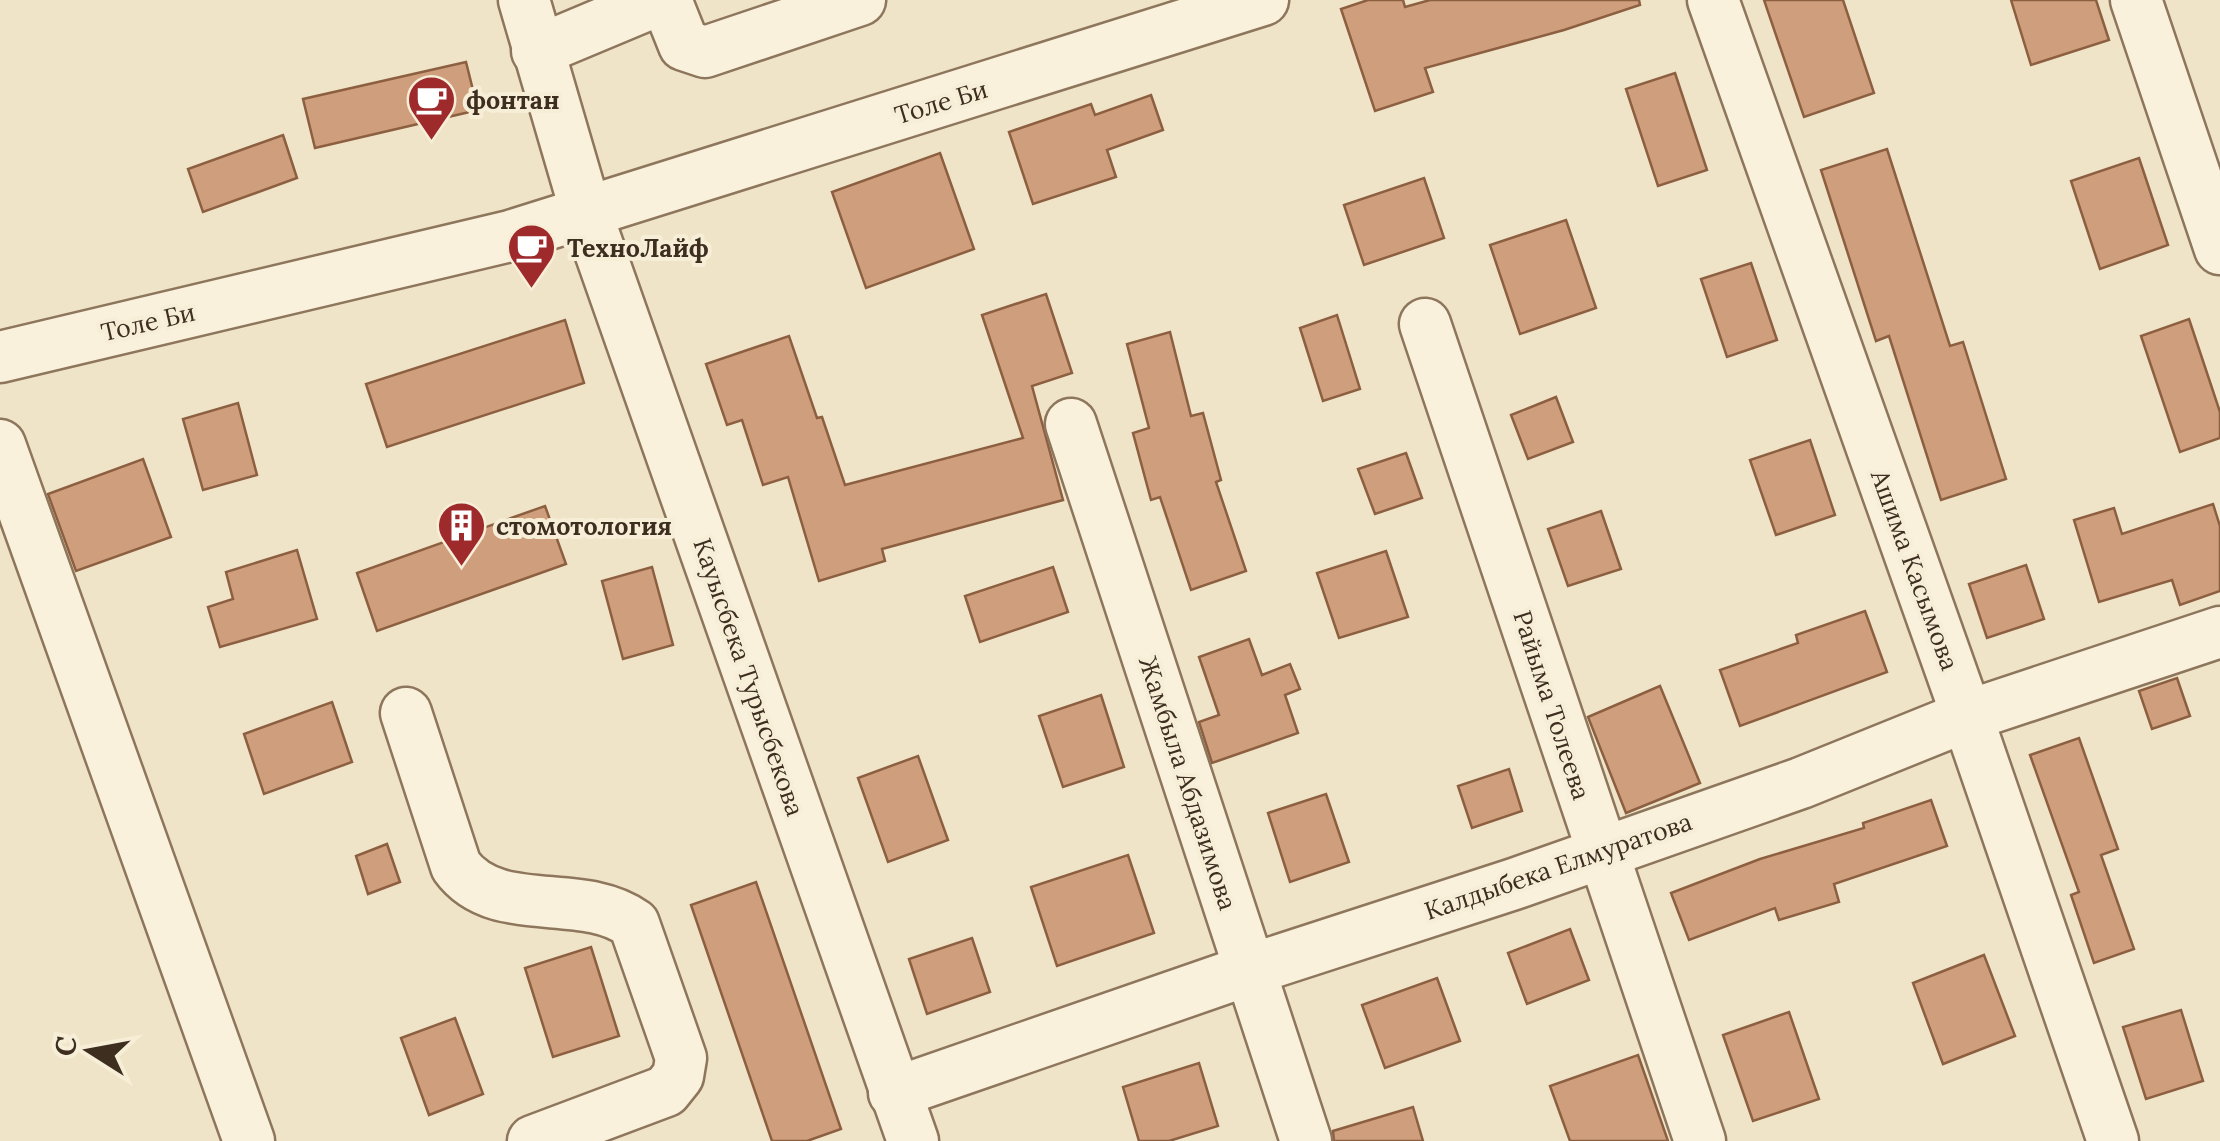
<svg xmlns="http://www.w3.org/2000/svg" width="2220" height="1141" font-family="Lora,serif">
	<style>
		.building { fill: #cf9f7d; stroke: #8d5f41; stroke-width: 2.5 }
		.lines { fill: none; stroke-linecap: round; stroke-linejoin: round }
		.minor-casing { stroke: #8d765c; stroke-width: 55 }
		.minor { stroke: #faf1dc; stroke-width: 50 }
		.labels { text-anchor: middle; dominant-baseline: central; stroke-width: 8; stroke-linejoin: round; paint-order: stroke }
		.poi-label { font-size: 25px; font-weight: bold; fill: #3d2e20; stroke: #f7eed8; text-anchor: start }
		.street-label { font-size: 25px; fill: #3d2e20; stroke: #f7eed8 }
	</style>
	<rect width="100%" height="100%" fill="#f0e4c8"/>
	<g class="building">
		<path d="M 1368,0 L 1403,0 L 1405,7 L 1430,0 L 1639,0 L 1640,5 L 1564,30 L 1425,68 L 1433,92 L 1375,111 L 1341,9 Z"/>
		<path d="M 1764,0 L 1843,0 L 1874,93 L 1804,117 Z"/>
		<path d="M 2011,0 L 2096,0 L 2109,40 L 2031,65 Z"/>
		<path d="M 466,62 L 478,110 L 315,148 L 303,99 Z"/>
		<path d="M 1675,73 L 1707,170 L 1658,186 L 1626,89 Z"/>
		<path d="M 1151,95 L 1163,130 L 1107,150 L 1116,177 L 1033,204 L 1009,132 L 1091,104 L 1095,115 Z"/>
		<path d="M 283,135 L 297,178 L 203,212 L 188,169 Z"/>
		<path d="M 1887,149 L 1950,346 L 1963,342 L 2006,479 L 1941,500 L 1889,336 L 1876,341 L 1821,170 Z"/>
		<path d="M 940,153 L 974,249 L 866,288 L 832,192 Z"/>
		<path d="M 2139,158 L 2168,245 L 2100,269 L 2071,181 Z"/>
		<path d="M 1424,178 L 1444,238 L 1364,265 L 1344,205 Z"/>
		<path d="M 1566,220 L 1596,308 L 1520,334 L 1490,245 Z"/>
		<path d="M 1751,263 L 1777,340 L 1727,357 L 1701,279 Z"/>
		<path d="M 1046,294 L 1072,373 L 1032,386 L 1063,500 L 882,549 L 885,561 L 819,581 L 788,477 L 763,485 L 742,420 L 727,425 L 706,364 L 789,336 L 817,418 L 822,417 L 845,485 L 1023,438 L 982,315 Z"/>
		<path d="M 1337,315 L 1360,389 L 1323,401 L 1300,328 Z"/>
		<path d="M 2189,319 L 2220,412 L 2220,438 L 2180,452 L 2141,336 Z"/>
		<path d="M 565,320 L 584,383 L 387,447 L 366,384 Z"/>
		<path d="M 1170,332 L 1191,416 L 1203,413 L 1221,480 L 1216,482 L 1246,571 L 1191,590 L 1160,497 L 1151,500 L 1133,433 L 1149,428 L 1127,344 Z"/>
		<path d="M 1556,397 L 1573,442 L 1528,459 L 1511,415 Z"/>
		<path d="M 238,403 L 257,475 L 203,490 L 183,419 Z"/>
		<path d="M 1810,440 L 1835,515 L 1776,535 L 1750,460 Z"/>
		<path d="M 1406,453 L 1422,498 L 1375,514 L 1358,469 Z"/>
		<path d="M 143,459 L 171,537 L 76,571 L 48,494 Z"/>
		<path d="M 2213,504 L 2220,526 L 2220,591 L 2180,605 L 2172,580 L 2099,602 L 2074,520 L 2114,508 L 2122,534 Z"/>
		<path d="M 545,506 L 566,564 L 377,631 L 357,573 Z"/>
		<path d="M 1601,511 L 1621,569 L 1568,586 L 1548,529 Z"/>
		<path d="M 297,550 L 317,619 L 220,647 L 208,607 L 233,599 L 226,572 Z"/>
		<path d="M 1386,551 L 1408,617 L 1339,638 L 1317,573 Z"/>
		<path d="M 2026,565 L 2044,619 L 1987,638 L 1969,584 Z"/>
		<path d="M 652,567 L 673,645 L 623,659 L 602,581 Z"/>
		<path d="M 1053,567 L 1068,612 L 980,642 L 965,596 Z"/>
		<path d="M 1865,611 L 1887,672 L 1740,726 L 1720,670 L 1798,643 L 1796,635 Z"/>
		<path d="M 1249,639 L 1262,675 L 1290,664 L 1300,689 L 1285,695 L 1298,733 L 1212,763 L 1199,722 L 1219,715 L 1199,657 Z"/>
		<path d="M 2177,678 L 2190,716 L 2152,729 L 2139,691 Z"/>
		<path d="M 1660,686 L 1700,783 L 1626,813 L 1588,717 Z"/>
		<path d="M 1101,695 L 1124,767 L 1063,787 L 1039,716 Z"/>
		<path d="M 332,702 L 352,762 L 264,794 L 244,734 Z"/>
		<path d="M 2079,738 L 2118,849 L 2101,855 L 2134,949 L 2094,963 L 2071,895 L 2079,892 L 2030,755 Z"/>
		<path d="M 918,756 L 948,840 L 888,862 L 858,778 Z"/>
		<path d="M 1509,769 L 1522,811 L 1472,828 L 1458,786 Z"/>
		<path d="M 1326,794 L 1349,862 L 1290,882 L 1268,813 Z"/>
		<path d="M 1931,800 L 1947,846 L 1834,884 L 1839,902 L 1779,920 L 1775,908 L 1689,940 L 1671,893 L 1760,859 L 1864,828 L 1863,823 Z"/>
		<path d="M 387,844 L 400,882 L 368,894 L 356,856 Z"/>
		<path d="M 1128,855 L 1154,933 L 1057,966 L 1031,887 Z"/>
		<path d="M 756,882 L 841,1129 L 807,1141 L 772,1141 L 691,905 Z"/>
		<path d="M 1570,929 L 1589,980 L 1527,1004 L 1508,953 Z"/>
		<path d="M 972,938 L 990,992 L 927,1014 L 909,959 Z"/>
		<path d="M 591,947 L 619,1036 L 553,1057 L 525,968 Z"/>
		<path d="M 1984,955 L 2015,1036 L 1943,1064 L 1913,983 Z"/>
		<path d="M 1437,978 L 1460,1041 L 1385,1068 L 1362,1005 Z"/>
		<path d="M 2181,1010 L 2203,1081 L 2146,1099 L 2123,1027 Z"/>
		<path d="M 1789,1012 L 1819,1099 L 1753,1121 L 1723,1035 Z"/>
		<path d="M 455,1018 L 483,1094 L 429,1115 L 401,1038 Z"/>
		<path d="M 1638,1055 L 1668,1141 L 1570,1141 L 1550,1086 Z"/>
		<path d="M 1199,1063 L 1218,1126 L 1169,1141 L 1139,1141 L 1123,1087 Z"/>
		<path d="M 1413,1107 L 1423,1141 L 1334,1141 L 1333,1131 Z"/>
	</g>
	<g class="lines">
		<defs>
			<g id="minor">
				<path d="M 524,0 L 586,212 L 913,1141"/>
				<path d="M 666,0 L 684,45 L 705,52 L 860,0"/>
				<path d="M 1713,0 L 1967,716 L 2113,1141"/>
				<path d="M 2136,0 L 2220,249"/>
				<path d="M 537,51 L 659,0"/>
				<path d="M 1425,324 L 1700,1141"/>
				<path d="M 0,357 L 510,236 L 1263,0"/>
				<path d="M 1071,424 L 1306,1141"/>
				<path d="M 0,445 L 249,1141"/>
				<path d="M 406,713 L 456,866 C 496,921 582,886 634,924 L 681,1058 L 678,1076 L 666,1091 L 533,1141"/>
				<path d="M 894,1093 L 1249,970 L 1514,884 L 1801,783 L 1967,716 L 2220,632"/>
			</g>
		</defs>
		<use href="#minor" class="minor-casing"/>
		<use href="#minor" class="minor"/>
	</g>
	<defs>
		<symbol id="cafe-pin" viewBox="-11 -11 22 30"><path d="M0 17L-7.5 6A9.5 9.5 0 1 1 7.5 6Z" fill="#9e2a2b" stroke="#f7eed8"/><path d="M-5.5-4.5H6V0H3Q3 3.5 0 3.5H-2.5Q-5.5 3.5-5.5 0ZM3-3.2v2h1.7v-2ZM-6 4.5H4V6H-6Z" fill="#fff"/></symbol>
		<symbol id="building-pin" viewBox="-11 -11 22 30"><path d="M0 17L-7.5 6A9.5 9.5 0 1 1 7.5 6Z" fill="#9e2a2b" stroke="#f7eed8"/><path d="M-4-6H4V6H1V3H-1V6H-4ZM-2.5-4.3h1.7v1.8h-1.7ZM.8-4.3h1.7v1.8H.8ZM-2.5-1h1.7V.8h-1.7ZM.8-1h1.7V.8H.8Z" fill="#fff"/></symbol>
	</defs>
	<g fill-rule="evenodd">
		<use href="#cafe-pin" x="404" y="72" width="55" height="75"/>
		<use href="#cafe-pin" x="504" y="220" width="55" height="75"/>
		<use href="#building-pin" x="434" y="498" width="55" height="75"/>
	</g>
	<g class="labels">
		<g class="poi-label">
			<text x="466" y="100">фонтан</text>
			<text x="567" y="248">ТехноЛайф</text>
			<text x="496" y="526">стомотология</text>
		</g>
		<g class="street-label">
			<text transform="translate(941 102) rotate(-17)">Толе Би</text>
			<text transform="translate(148 322) rotate(-13)">Толе Би</text>
			<text transform="translate(1915 570) rotate(70)">Ашима Касымова</text>
			<text transform="translate(749 677) rotate(71)">Кауысбека Турысбекова</text>
			<text transform="translate(1552 705) rotate(72)">Райыма Толеева</text>
			<text transform="translate(1188 783) rotate(72)">Жамбыла Абдазимова</text>
			<text transform="translate(1558 866) rotate(-19)">Калдыбека Елмуратова</text>
		</g>
	</g>
	<g transform="translate(90 1051) rotate(281)" stroke="#f7eed8" stroke-width="8" paint-order="stroke">
	<path d="M0-8L18 38L0 25L-18 38Z" fill="#3d2e20"/>
	<text y="-15" font-size="28" font-weight="bold" text-anchor="middle" fill="#3d2e20">С</text>
	</g>
</svg>
